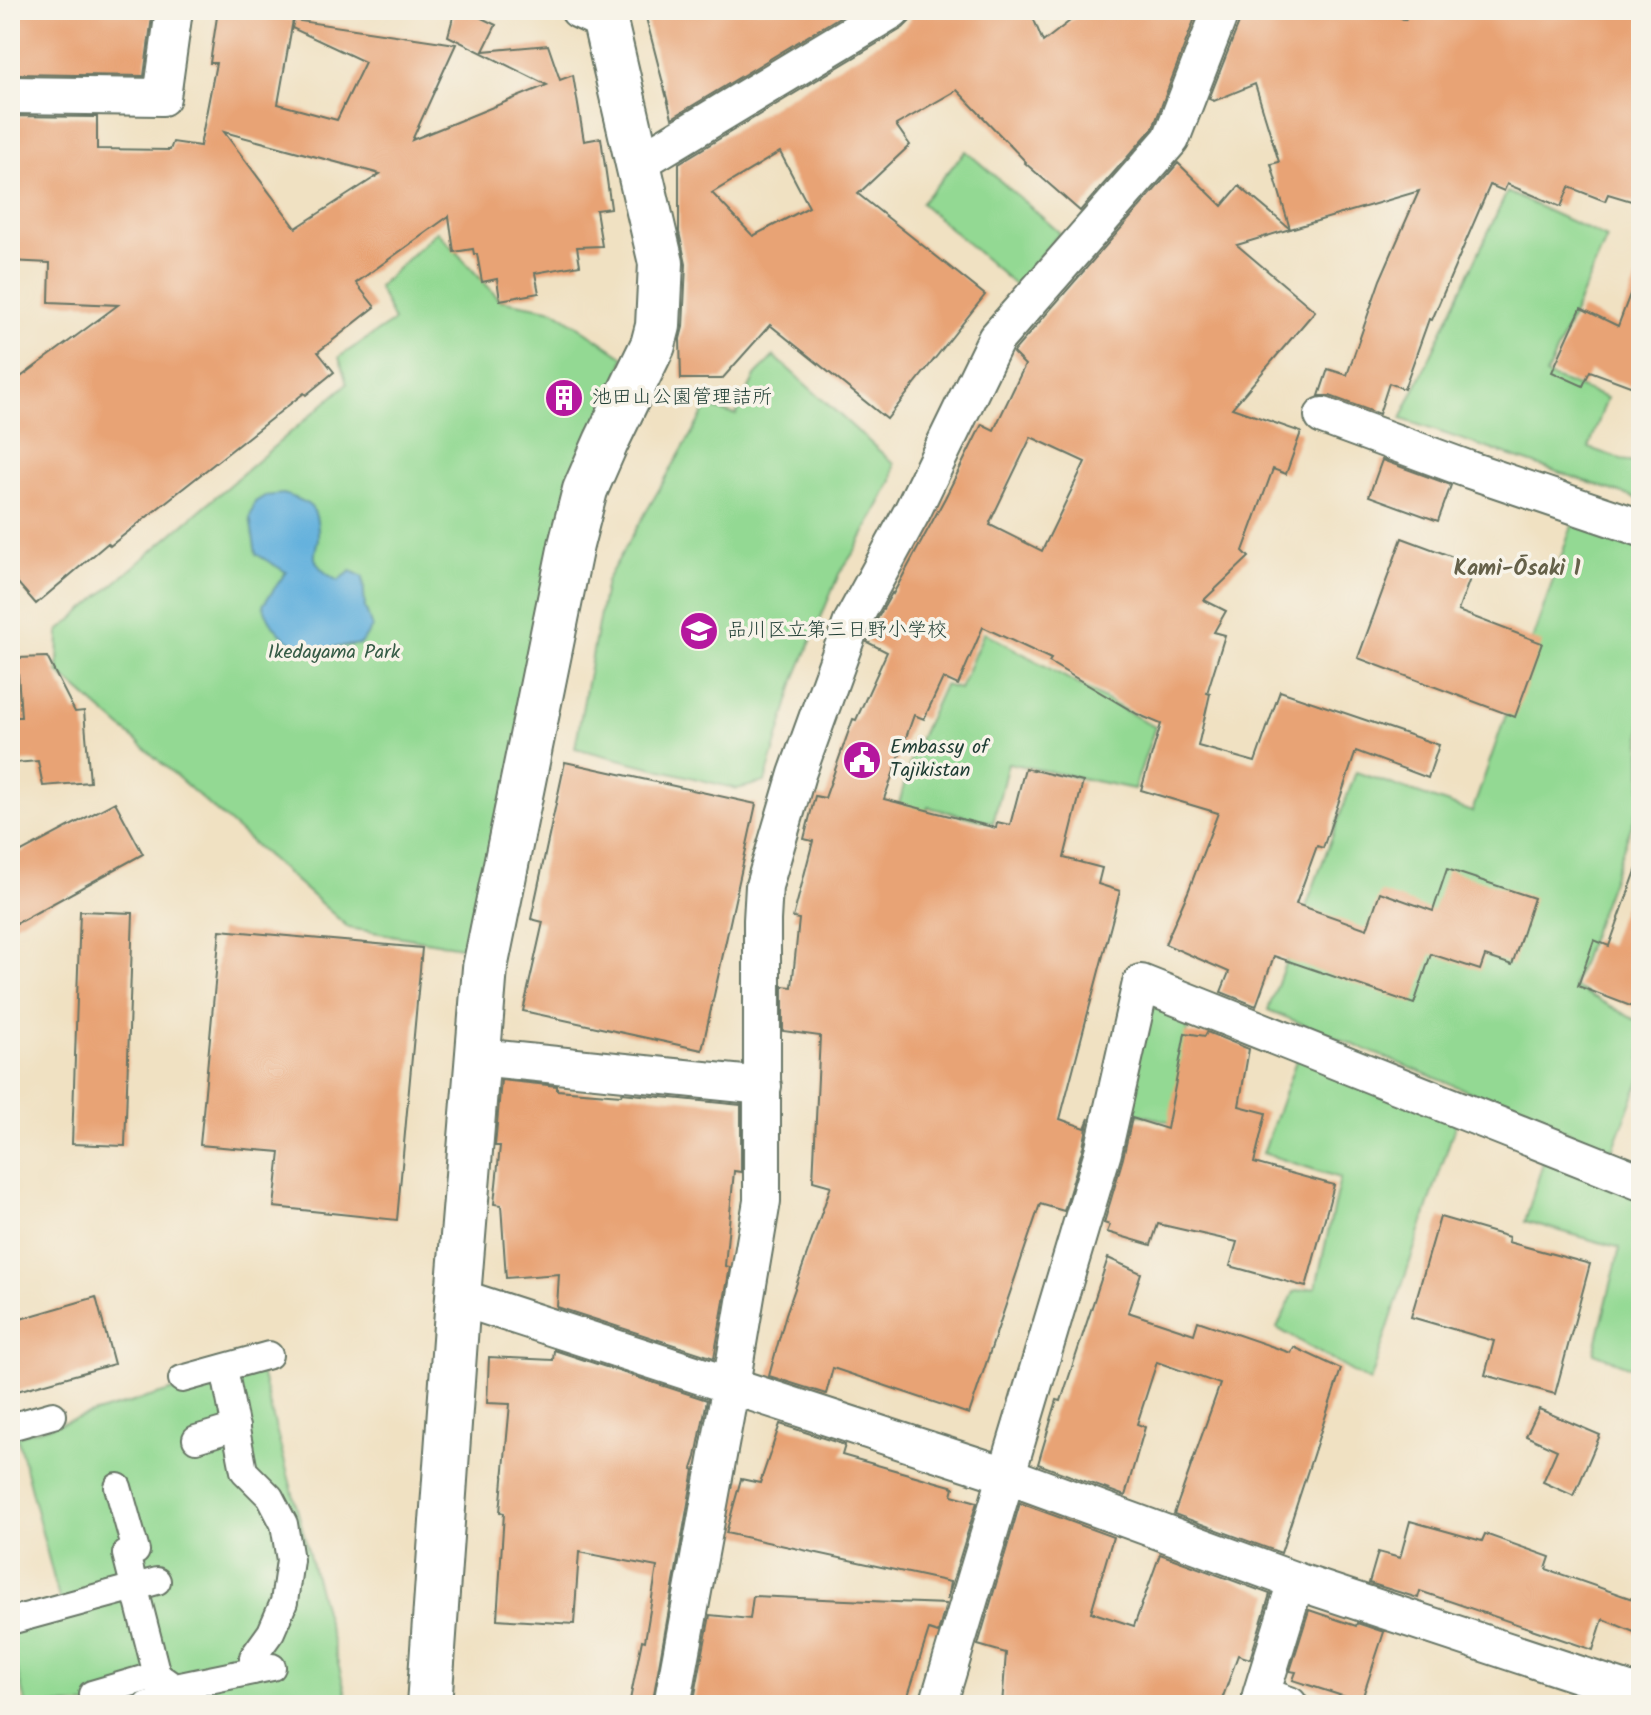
<svg xmlns="http://www.w3.org/2000/svg" width="1651" height="1715" font-family="Kalam,'Klee One',sans-serif">
	<style>
		.green { fill: #93d993; stroke: #598b64; stroke-width: 2 }
		.water { fill: #63b1dd; stroke: #417788; stroke-width: 2 }
		.building { fill: #e8a374; fill-rule: evenodd }
		.lines { fill: none; stroke-linecap: round; stroke-linejoin: round }
		.pedestrian-casing { stroke: #687666; stroke-width: 30 }
		.minor-casing { stroke: #687666; stroke-width: 40 }
		.tertiary-casing { stroke: #687666; stroke-width: 48 }
		.pedestrian { stroke: #fff; stroke-width: 26 }
		.minor { stroke: #fff; stroke-width: 36 }
		.tertiary { stroke: #fff; stroke-width: 44 }
		.labels { text-anchor: middle; dominant-baseline: central; stroke-width: 7; stroke-linejoin: round; paint-order: stroke }
		.poi-label { font-size: 20px; fill: #1f3d34; stroke: #f7f3e8; text-anchor: start }
		.park-label { font-size: 20px; fill: #365c47; stroke: #f7f3e8 }
		.neighbourhood-label { font-size: 22px; font-weight: bold; fill: #65614a; stroke: #f7f3e8 }
	</style>
	<rect width="100%" height="100%" fill="#f7f3e8"/>
	<filter id="ink" filterUnits="userSpaceOnUse"><feTurbulence type="fractalNoise" baseFrequency=".0125" numOctaves="2"/><feDisplacementMap in="SourceGraphic" scale="16" xChannelSelector="R" yChannelSelector="G"/><feConvolveMatrix kernelMatrix="1 2 1 2 8 2 1 2 1" color-interpolation-filters="sRGB"/></filter>
	<filter id="wash" filterUnits="userSpaceOnUse"><feTurbulence type="fractalNoise" baseFrequency=".006" numOctaves="4" result="noise"/><feDisplacementMap in="SourceGraphic" scale="32" xChannelSelector="R" yChannelSelector="G"/><feGaussianBlur stdDeviation="1.8" result="paint"/><feColorMatrix in="noise" values="0 0 0 0 0 0 0 0 0 0 0 0 0 0 0 0 0 1.4 0 .05"/><feComposite in="paint" operator="in"/></filter>
	<g filter="url(#wash)">
		<rect width="100%" height="100%" fill="#f0e1c2"/>
		<g class="green">
			<path d="M 966,151 L 1060,233 L 1015,285 L 921,203 Z"/>
			<path d="M 1507,192 L 1607,238 L 1546,375 L 1607,398 L 1589,448 L 1641,466 L 1641,500 L 1401,419 Z"/>
			<path d="M 437,231 L 500,300 L 554,310 L 624,357 L 473,949 L 349,928 L 58,672 L 59,631 L 347,384 L 339,357 L 394,321 L 378,287 Z"/>
			<path d="M 774,356 L 894,464 L 892,481 L 856,549 L 839,574 L 796,677 L 765,782 L 737,789 L 575,748 L 606,581 L 707,407 L 736,415 L 755,376 Z"/>
			<path d="M 1575,517 L 1641,542 L 1641,800 L 1573,986 L 1641,1023 L 1641,1078 L 1613,1150 L 1268,1010 L 1356,772 L 1472,812 Z"/>
			<path d="M 984,632 L 1155,727 L 1134,789 L 1008,763 L 993,823 L 928,807 L 904,902 L 875,894 L 912,755 L 944,685 L 960,689 Z"/>
			<path d="M 1149,1004 L 1190,1019 L 1171,1122 L 1126,1111 Z"/>
			<path d="M 1298,1055 L 1456,1123 L 1370,1382 L 1277,1328 L 1294,1292 L 1316,1287 L 1340,1178 L 1263,1153 Z"/>
			<path d="M 1545,1156 L 1641,1198 L 1641,1371 L 1594,1353 L 1620,1248 L 1525,1221 Z"/>
			<path d="M 259,1365 L 349,1705 L 26,1705 L 10,1644 L 10,1634 L 64,1618 L 17,1436 Z"/>
		</g>
		<path class="water" d="M 283,494 C 312,503 319,507 318,539 C 317,544 314,553 315,558 C 318,569 330,576 338,581 L 351,571 L 363,577 L 365,608 L 372,627 L 361,644 C 316,650 282,656 263,605 L 286,572 L 256,554 L 250,517 L 255,502 L 265,496 Z"/>
		<g id="blocks">
			<g class="building">
				<path d="M 19,10 L 153,10 L 144,76 L 10,74 L 10,36 L 16,35 Z"/>
				<path d="M 218,10 L 293,20 L 278,104 L 337,120 L 365,62 L 292,28 L 294,20 L 456,44 L 412,140 L 547,85 L 448,36 L 455,10 L 465,10 L 496,25 L 483,51 L 548,45 L 560,80 L 573,75 L 584,141 L 601,138 L 611,208 L 596,210 L 602,246 L 577,247 L 580,265 L 535,273 L 539,293 L 500,300 L 497,279 L 482,282 L 477,254 L 474,254 L 473,249 L 454,252 L 449,216 L 356,283 L 375,307 L 318,352 L 334,372 L 306,395 L 304,393 L 110,546 L 108,543 L 36,604 L 10,574 L 10,385 L 118,305 L 49,302 L 50,263 L 10,261 L 10,116 L 97,117 L 97,149 L 170,150 L 173,142 L 200,146 L 216,63 L 210,63 ZM 224,132 L 380,174 L 296,228 Z"/>
				<path d="M 644,10 L 851,10 L 672,118 Z"/>
				<path d="M 913,10 L 1030,10 L 1043,42 L 1084,10 L 1198,10 L 1153,128 L 1080,211 L 1025,163 L 1026,162 L 957,90 L 896,125 L 910,145 L 858,194 L 985,295 L 887,419 L 770,325 L 722,379 L 681,379 L 680,339 L 683,327 L 686,264 L 679,232 L 679,163 L 903,28 L 910,21 ZM 780,152 L 809,207 L 753,236 L 712,193 Z"/>
				<path d="M 1242,10 L 1386,10 L 1405,20 L 1411,10 L 1641,10 L 1641,204 L 1608,194 L 1605,201 L 1569,187 L 1561,207 L 1507,184 L 1504,191 L 1490,185 L 1432,320 L 1429,319 L 1404,389 L 1389,383 L 1379,414 L 1330,396 L 1319,396 L 1328,369 L 1347,375 L 1380,280 L 1419,191 L 1290,229 L 1271,164 L 1279,162 L 1255,84 L 1214,101 L 1209,99 L 1241,18 Z"/>
				<path d="M 1178,163 L 1222,206 L 1239,186 L 1290,229 L 1237,245 L 1315,311 L 1232,408 L 1301,432 L 1286,474 L 1273,469 L 1243,551 L 1249,557 L 1204,600 L 1226,611 L 1214,632 L 1225,635 L 1207,693 L 1210,694 L 1198,746 L 1255,762 L 1280,691 L 1439,745 L 1428,778 L 1356,751 L 1323,848 L 1317,846 L 1296,904 L 1367,929 L 1380,892 L 1433,911 L 1447,869 L 1534,898 L 1512,965 L 1485,956 L 1480,970 L 1431,954 L 1414,1004 L 1274,956 L 1256,1006 L 1221,992 L 1229,972 L 1165,944 L 1188,892 L 1218,813 L 1141,790 L 1161,724 L 1137,714 L 1049,662 L 1051,659 L 983,627 L 958,685 L 943,678 L 924,719 L 914,715 L 884,799 L 996,828 L 997,822 L 1010,825 L 1025,768 L 1083,782 L 1064,858 L 1102,868 L 1098,884 L 1120,891 L 1060,1119 L 1085,1128 L 1089,1118 L 1083,1147 L 1064,1211 L 1040,1204 L 969,1414 L 833,1368 L 826,1394 L 769,1376 L 786,1314 L 831,1186 L 813,1181 L 820,1036 L 783,1031 L 783,986 L 792,987 L 799,919 L 793,918 L 813,841 L 804,839 L 815,796 L 825,798 L 853,719 L 856,720 L 887,652 L 867,642 L 875,623 L 892,593 L 893,594 L 945,498 L 982,424 L 994,430 L 1025,365 L 1013,353 L 1014,351 ZM 1031,437 L 1085,462 L 1042,551 L 990,525 L 991,523 L 990,522 Z"/>
				<path d="M 1638,273 L 1641,273 L 1641,390 L 1590,371 L 1583,386 L 1552,372 L 1581,308 L 1618,326 Z"/>
				<path d="M 1382,460 L 1451,485 L 1438,521 L 1369,496 Z"/>
				<path d="M 1402,538 L 1475,565 L 1458,611 L 1542,643 L 1515,717 L 1358,658 Z"/>
				<path d="M 47,657 L 75,712 L 84,711 L 90,782 L 43,786 L 38,761 L 15,763 L 11,717 L 21,717 L 17,658 Z"/>
				<path d="M 565,762 L 756,804 L 702,1050 L 523,1011 L 543,922 L 531,919 Z"/>
				<path d="M 115,802 L 143,854 L 10,927 L 10,858 Z"/>
				<path d="M 1637,868 L 1641,868 L 1641,1010 L 1578,986 L 1594,940 L 1609,946 Z"/>
				<path d="M 80,911 L 133,913 L 125,1146 L 72,1144 Z"/>
				<path d="M 220,930 L 422,948 L 397,1220 L 274,1207 L 280,1152 L 200,1145 Z"/>
				<path d="M 1207,1032 L 1249,1049 L 1239,1106 L 1266,1113 L 1254,1163 L 1334,1185 L 1306,1287 L 1230,1266 L 1237,1242 L 1158,1224 L 1151,1245 L 1107,1232 L 1110,1225 L 1104,1223 L 1123,1158 L 1132,1118 L 1167,1129 L 1185,1033 L 1205,1036 Z"/>
				<path d="M 501,1080 L 557,1086 L 557,1090 L 621,1095 L 622,1093 L 741,1105 L 741,1172 L 734,1171 L 725,1266 L 730,1267 L 714,1358 L 557,1307 L 559,1274 L 506,1278 L 501,1205 L 494,1204 L 500,1146 L 495,1146 Z"/>
				<path d="M 1440,1217 L 1509,1237 L 1508,1242 L 1590,1264 L 1555,1394 L 1485,1375 L 1494,1341 L 1411,1317 Z"/>
				<path d="M 1108,1258 L 1141,1273 L 1128,1312 L 1194,1334 L 1198,1321 L 1291,1353 L 1294,1347 L 1341,1369 L 1281,1553 L 1174,1514 L 1220,1384 L 1157,1362 L 1137,1424 L 1145,1427 L 1125,1496 L 1038,1464 L 1057,1400 L 1061,1401 Z"/>
				<path d="M 96,1297 L 114,1364 L 10,1393 L 10,1322 Z"/>
				<path d="M 554,1350 L 707,1400 L 696,1457 L 692,1469 L 694,1470 L 652,1705 L 629,1705 L 642,1640 L 645,1641 L 657,1567 L 579,1552 L 574,1624 L 497,1619 L 504,1513 L 500,1512 L 510,1404 L 487,1403 L 489,1357 L 553,1360 Z"/>
				<path d="M 1539,1409 L 1600,1435 L 1574,1496 L 1543,1482 L 1557,1450 L 1526,1436 Z"/>
				<path d="M 780,1424 L 845,1445 L 842,1455 L 954,1487 L 952,1495 L 977,1502 L 947,1600 L 950,1582 L 726,1533 L 741,1479 L 760,1483 Z"/>
				<path d="M 1020,1503 L 1113,1537 L 1091,1612 L 1134,1626 L 1160,1554 L 1270,1594 L 1250,1659 L 1238,1655 L 1220,1705 L 1002,1705 L 1006,1653 L 978,1645 Z"/>
				<path d="M 1410,1521 L 1482,1541 L 1485,1534 L 1550,1557 L 1546,1569 L 1641,1602 L 1641,1635 L 1603,1619 L 1593,1650 L 1420,1591 L 1418,1598 L 1369,1583 L 1378,1552 L 1400,1558 Z"/>
				<path d="M 753,1596 L 869,1601 L 946,1604 L 938,1633 L 929,1630 L 905,1705 L 693,1705 L 710,1615 L 750,1619 Z"/>
				<path d="M 1309,1610 L 1356,1626 L 1357,1623 L 1384,1632 L 1361,1702 L 1293,1680 L 1296,1672 L 1290,1671 Z"/>
			</g>
		</g>
	</g>
	<g filter="url(#ink)">
		<use href="#blocks" fill-opacity="0" stroke="#687666" stroke-width="2"/>
		<g class="lines">
			<defs>
				<g id="pedestrian">
					<path d="M 224,1368 L 244,1471 L 270,1497 L 284,1524 L 290,1560 L 284,1602 L 271,1632 L 253,1657 L 253,1671"/>
					<path d="M 182,1379 L 269,1355"/>
					<path d="M 10,1427 L 53,1415"/>
					<path d="M 196,1439 L 236,1427"/>
					<path d="M 118,1487 L 136,1551 L 126,1554 L 157,1675"/>
					<path d="M 10,1621 L 157,1581"/>
					<path d="M 95,1705 L 92,1694 L 157,1675 L 174,1687 L 179,1705"/>
					<path d="M 147,1705 L 161,1701 L 161,1690 L 272,1667"/>
				</g>
				<g id="minor">
					<path d="M 579,10 L 605,22"/>
					<path d="M 10,95 L 162,97 L 174,10"/>
					<path d="M 638,163 L 892,10"/>
					<path d="M 1323,416 L 1470,470 L 1641,528"/>
					<path d="M 478,1057 L 763,1086"/>
					<path d="M 458,1297 L 1006,1475 L 1296,1581 L 1641,1695"/>
					<path d="M 672,1705 L 731,1385 L 762,1201 L 762,920 L 764,886 L 797,774 L 852,622 L 912,512 L 996,339 L 1171,139 L 1221,10"/>
					<path d="M 938,1705 L 1103,1152 L 1141,983 L 1641,1182"/>
					<path d="M 1289,1705 L 1261,1695 L 1296,1581"/>
				</g>
				<path id="tertiary" d="M 429,1705 L 458,1297 L 485,968 L 571,545 L 585,490 L 606,442 L 653,345 L 658,326 L 661,263 L 605,22"/>
			</defs>
			<use href="#pedestrian" class="pedestrian-casing"/>
			<use href="#minor" class="minor-casing"/>
			<use href="#tertiary" class="tertiary-casing"/>
			<use href="#pedestrian" class="pedestrian"/>
			<use href="#minor" class="minor"/>
			<use href="#tertiary" class="tertiary"/>
		</g>
	</g>
	<defs>
		<symbol id="building-disc" viewBox="-11 -11 22 22"><circle r="9.5" fill="#b5179e" stroke="#f7f3e8"/><path d="M-4-6H4V6H1V3H-1V6H-4ZM-2.5-4.3h1.7v1.8h-1.7ZM.8-4.3h1.7v1.8H.8ZM-2.5-1h1.7V.8h-1.7ZM.8-1h1.7V.8H.8Z" fill="#fff"/></symbol>
		<symbol id="school-disc" viewBox="-11 -11 22 22"><circle r="9.5" fill="#b5179e" stroke="#f7f3e8"/><path d="M0-5L7-2L0 1L-7-2ZM-4 1L0 2.5L4 1V4Q0 6-4 4Z" fill="#fff"/></symbol>
		<symbol id="civic-disc" viewBox="-11 -11 22 22"><circle r="9.5" fill="#b5179e" stroke="#f7f3e8"/><path d="M-.6-6.5H3V-4.5H.6V-3L4-1V1h2V6H-6V1h2V-1L-.6-3ZM-1.2 2.5V6h2.4V2.5Z" fill="#fff"/></symbol>
	</defs>
	<g fill-rule="evenodd">
		<use href="#building-disc" x="542" y="376" width="44" height="44"/>
		<use href="#school-disc" x="677" y="609" width="44" height="44"/>
		<use href="#civic-disc" x="840" y="738" width="44" height="44"/>
	</g>
	<g class="labels">
		<g class="poi-label">
			<text x="592" y="398">池田山公園管理詰所</text>
			<text x="727" y="631">品川区立第三日野小学校</text>
			<text x="890" y="748">Embassy of<tspan x="890" dy="23">Tajikistan</tspan></text>
		</g>
		<g class="park-label">
			<text x="334" y="653">Ikedayama Park</text>
		</g>
		<g class="neighbourhood-label">
			<text x="1517" y="569">Kami-Ōsaki 1</text>
		</g>
	</g>
	<rect width="1651" height="1715" fill="none" stroke="#f7f3e8" stroke-width="40"/>
</svg>
